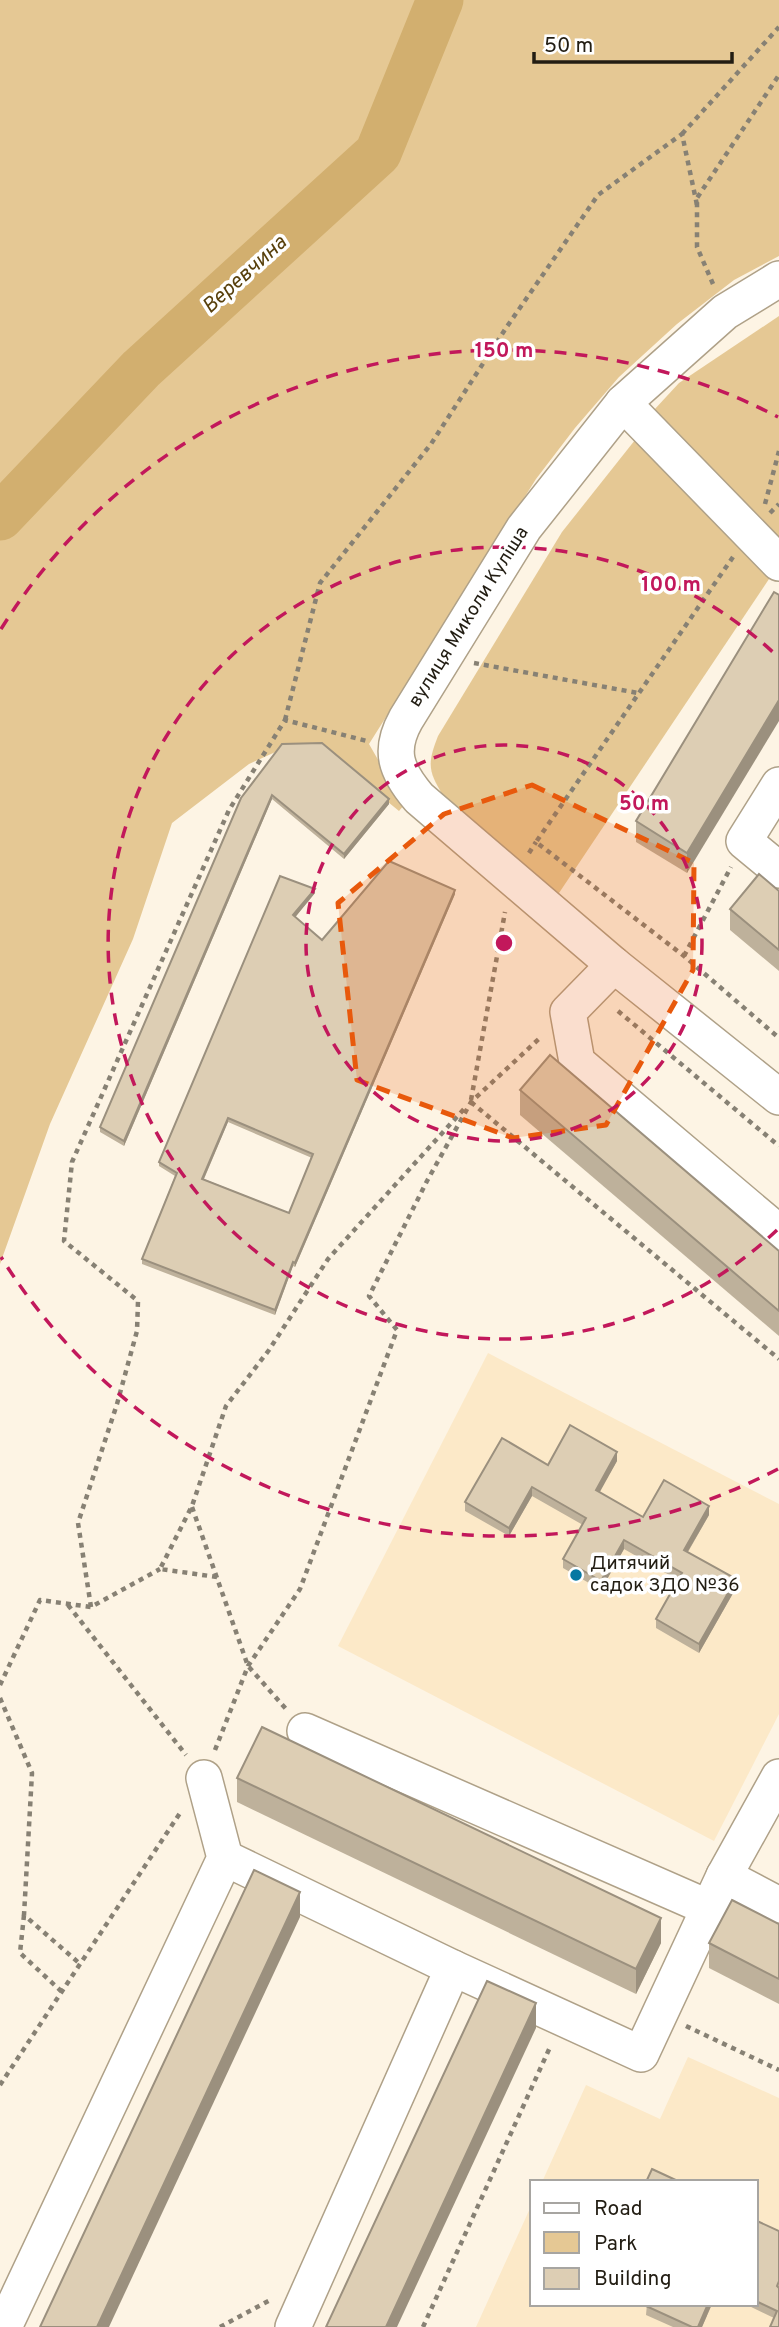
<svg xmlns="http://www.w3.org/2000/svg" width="779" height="2327" font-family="Overpass,sans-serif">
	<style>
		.built { fill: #fce9c8 }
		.green { fill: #e5c894 }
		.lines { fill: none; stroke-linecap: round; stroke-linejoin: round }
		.river { stroke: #d2af6f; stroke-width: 47 }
		.minor-casing { stroke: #afa188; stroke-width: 38 }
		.path { stroke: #878174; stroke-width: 4.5; stroke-dasharray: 5 5; stroke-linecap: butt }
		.minor { stroke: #fff; stroke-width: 35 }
		.wall { fill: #beb19b; fill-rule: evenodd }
		.shaded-wall { fill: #9b907e }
		.building { fill: #ddceb4; stroke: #9b907e; stroke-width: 2; fill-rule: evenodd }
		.marked { fill: #e8590c; fill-opacity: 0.2; stroke: #e8590c; stroke-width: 5; stroke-dasharray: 14 9; stroke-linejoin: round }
		.ring { fill: none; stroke: #c2185b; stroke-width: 3.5; stroke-dasharray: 12 9 }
		.poi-dot { fill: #0678a2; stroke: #fff; stroke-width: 2.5 }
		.labels { text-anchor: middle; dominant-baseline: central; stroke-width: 7; stroke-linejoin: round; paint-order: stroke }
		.street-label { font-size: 19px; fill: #221d13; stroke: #fff }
		.poi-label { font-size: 19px; fill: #221d13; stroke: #fff; text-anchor: start }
		.water-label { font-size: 21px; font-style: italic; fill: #58400c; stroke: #fff }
		.centre { fill: #c2185b; stroke: #fff; stroke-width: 3.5 }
		.ring-label { font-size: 21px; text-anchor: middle; font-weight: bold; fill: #c2185b; stroke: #fff; stroke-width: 7; stroke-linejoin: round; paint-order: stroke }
	</style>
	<rect width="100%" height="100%" fill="#fdf4e4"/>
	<g class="built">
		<path d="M 488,1353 L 779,1504 L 779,1714 L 714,1841 L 338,1646 Z"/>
		<path d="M 688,2057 L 779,2098 L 779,2327 L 476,2327 L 532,2204 L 532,2304 L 756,2304 L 756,2182 L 542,2182 L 586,2085 L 660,2119 Z"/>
	</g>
	<g class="green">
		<path d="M 0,0 L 779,0 L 779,256 L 734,280 L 677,324 L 619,377 L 575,428 L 536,479 L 369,744 L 404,805 L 399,811 L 322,748 L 282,749 L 249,764 L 172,823 L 133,939 L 50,1124 L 0,1264 Z"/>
		<path d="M 779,316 L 779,555 L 654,410 L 679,383 Z"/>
		<path d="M 635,440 L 773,573 L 557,896 L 444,797 C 428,771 427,764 438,736 L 562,532 Z"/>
	</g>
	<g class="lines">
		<path class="river" d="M 0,517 L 141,369 L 378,153 L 440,0"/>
		<defs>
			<g id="minor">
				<path d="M 779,279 L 725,312 L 623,403 L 524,528 L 406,719 C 388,751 396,771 419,798 L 614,965 L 779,1097"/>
				<path d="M 623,403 L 779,563"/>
				<path d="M 779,785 L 744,841 L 779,870"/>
				<path d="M 614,965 L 568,1012 L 577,1062 L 779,1233"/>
				<path d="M 305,1731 L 709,1908"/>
				<path d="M 779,1777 L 724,1876 L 779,1905"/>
				<path d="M 225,1858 L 453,1968 L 641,2054 L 724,1876"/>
				<path d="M 4,2327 L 225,1858 L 204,1778"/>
				<path d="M 293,2327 L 453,1968"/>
			</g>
		</defs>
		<use href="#minor" class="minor-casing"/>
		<g class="path">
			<path d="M 682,134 L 779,27"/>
			<path d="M 713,284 L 697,247 L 697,198 L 779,75"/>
			<path d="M 765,504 L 779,451"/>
			<path d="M 770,513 L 779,504"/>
			<path d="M 733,557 L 536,842 L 684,956 L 779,1038"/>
			<path d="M 474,663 L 638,693"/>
			<path d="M 285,720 L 320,583 L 431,444 L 506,328 L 598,195 L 682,134 L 697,205"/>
			<path d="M 529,853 L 536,842"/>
			<path d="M 684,956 L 731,867"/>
			<path d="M 618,1011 L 779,1146"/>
			<path d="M 471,1100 L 505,912"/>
			<path d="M 471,1102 L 779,1359"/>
			<path d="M 192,1507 L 248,1666 L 286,1709"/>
			<path d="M 217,1577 L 160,1569 L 192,1506 L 226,1406 L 269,1350 L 328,1259 L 464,1109"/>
			<path d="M 68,1605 L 186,1755"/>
			<path d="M 91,1607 L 78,1523 L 117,1404 L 137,1331 L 138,1301 L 64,1241 L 72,1162 L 229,810 L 285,720 L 367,741"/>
			<path d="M 0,1685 L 40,1600 L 91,1607 L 160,1569"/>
			<path d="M 0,1698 L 32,1773 L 24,1915 L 79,1963"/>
			<path d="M 215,1750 L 248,1666 L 300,1589 L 397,1330 L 369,1296 L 427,1181 L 471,1102 L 542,1036"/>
			<path d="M 24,1915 L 20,1953 L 61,1991"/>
			<path d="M 686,2026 L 779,2070"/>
			<path d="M 0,2085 L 182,1810"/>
			<path d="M 220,2327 L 272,2299"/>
			<path d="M 423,2327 L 551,2045"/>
		</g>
		<use href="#minor" class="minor"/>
	</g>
	<g class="wall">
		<path d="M 774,592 L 687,873 L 636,842 L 636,821 Z"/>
		<path d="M 282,744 L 389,804 L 344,859 L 272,799 L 124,1146 L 100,1132 L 100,1127 Z"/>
		<path d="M 280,876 L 315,893 L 295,917 L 322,940 L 455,894 L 295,1267 L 293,1266 L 275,1315 L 142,1264 L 142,1259 L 175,1176 L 159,1166 L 159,1162 ZM 228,1122 L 312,1158 L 289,1213 L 204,1179 Z"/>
		<path d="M 779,891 L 779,971 L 730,930 L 730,909 Z"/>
		<path d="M 520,1090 L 779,1251 L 779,1336 L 520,1115 Z"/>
		<path d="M 617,1461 L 599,1492 L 643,1517 L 709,1515 L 688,1552 L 736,1588 L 699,1653 L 656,1628 L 656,1619 L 678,1580 L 624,1549 L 601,1590 L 563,1568 L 563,1559 L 583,1525 L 532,1496 L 509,1536 L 465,1511 L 465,1502 L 548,1465 Z"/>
		<path d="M 237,1778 L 661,1943 L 636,1994 L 237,1802 Z"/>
		<path d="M 779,1924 L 779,2004 L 709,1968 L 709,1943 Z"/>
		<path d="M 756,2223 L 779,2231 L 779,2327 L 774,2318 L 745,2304 L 756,2304 Z"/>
		<path d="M 647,2304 L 712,2304 L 702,2327 L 673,2327 L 646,2315 Z"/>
	</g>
	<g class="shaded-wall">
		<path d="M 779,700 L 779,721 L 687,873 L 687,853 Z"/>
		<path d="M 272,795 L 272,799 L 124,1146 L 124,1141 Z"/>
		<path d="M 389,799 L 389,804 L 344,859 L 344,854 Z"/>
		<path d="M 315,889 L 315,893 L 293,920 L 293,915 Z"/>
		<path d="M 455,890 L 455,894 L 295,1267 L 295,1263 Z"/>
		<path d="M 228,1118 L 228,1122 L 202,1183 L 202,1179 Z"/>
		<path d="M 293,1262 L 293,1266 L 275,1315 L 275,1310 Z"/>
		<path d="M 617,1452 L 617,1461 L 596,1499 L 596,1490 Z"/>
		<path d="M 532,1487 L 532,1496 L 509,1536 L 509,1528 Z"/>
		<path d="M 709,1506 L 709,1515 L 684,1558 L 684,1550 Z"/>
		<path d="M 624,1540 L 624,1549 L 601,1590 L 601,1581 Z"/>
		<path d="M 736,1579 L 736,1588 L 699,1653 L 699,1644 Z"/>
		<path d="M 300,1892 L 300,1917 L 109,2327 L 97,2327 Z"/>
		<path d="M 661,1918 L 661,1943 L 636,1994 L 636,1969 Z"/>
		<path d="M 536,2003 L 536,2028 L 397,2327 L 386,2327 Z"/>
		<path d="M 708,2304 L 712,2304 L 702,2327 L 698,2327 Z"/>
	</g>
	<g class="building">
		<path d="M 774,592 L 779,595 L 779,700 L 687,853 L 636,821 Z"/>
		<path d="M 322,743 L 389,799 L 344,854 L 272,795 L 124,1141 L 100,1127 L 241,798 L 282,744 Z"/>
		<path d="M 389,861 L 455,890 L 295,1263 L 293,1262 L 275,1310 L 142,1259 L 177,1173 L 159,1162 L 280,876 L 315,889 L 293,915 L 322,940 ZM 228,1118 L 313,1154 L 289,1213 L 202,1179 Z"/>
		<path d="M 759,874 L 779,891 L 779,950 L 730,909 Z"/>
		<path d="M 550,1055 L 779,1251 L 779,1311 L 520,1090 Z"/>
		<path d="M 570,1425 L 617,1452 L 596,1490 L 643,1517 L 664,1480 L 709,1506 L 684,1550 L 736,1579 L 699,1644 L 656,1619 L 682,1573 L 624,1540 L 601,1581 L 563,1559 L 586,1518 L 532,1487 L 509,1528 L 465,1502 L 502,1438 L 548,1465 Z"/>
		<path d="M 262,1727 L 661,1918 L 636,1969 L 237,1778 Z"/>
		<path d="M 254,1870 L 300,1892 L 97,2327 L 40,2327 Z"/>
		<path d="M 732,1900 L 779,1924 L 779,1979 L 709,1943 Z"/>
		<path d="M 487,1981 L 536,2003 L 386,2327 L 326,2327 Z"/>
		<path d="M 652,2169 L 680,2182 L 646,2182 Z"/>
		<path d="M 757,2221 L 779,2231 L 779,2281 L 777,2286 L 779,2288 L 779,2327 L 770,2327 L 777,2311 L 756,2301 Z"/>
		<path d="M 647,2304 L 708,2304 L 698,2327 L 692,2327 L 646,2306 Z"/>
	</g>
	<path class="marked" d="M 532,785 L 694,863 L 693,970 L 606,1125 L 513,1138 L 357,1080 L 338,903 L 444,814 Z"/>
	<g class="ring">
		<circle cx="504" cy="943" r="198"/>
		<path d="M777 1230A396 396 0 1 1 777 656"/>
		<path d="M778 1469A593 593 0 0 1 1 1257M1 629A593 593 0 0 1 778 417"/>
	</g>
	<circle class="poi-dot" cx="576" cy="1575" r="7"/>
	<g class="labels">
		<g class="street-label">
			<text transform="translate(469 617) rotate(-58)">вулиця Миколи Куліша</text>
		</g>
		<g class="poi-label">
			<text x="590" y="1564">Дитячий<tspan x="590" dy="22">садок ЗДО №36</tspan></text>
		</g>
		<g class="water-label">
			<text transform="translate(245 275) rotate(-42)">Веревчина</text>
		</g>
	</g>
	<circle cx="504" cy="943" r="10" class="centre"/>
	<g class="ring-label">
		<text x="504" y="357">150 m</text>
		<text x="671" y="591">100 m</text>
		<text x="644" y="810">50 m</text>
	</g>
	<rect x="530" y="2180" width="228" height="126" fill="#ffffff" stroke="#a7a5a1" stroke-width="2"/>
	<rect x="544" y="2203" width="35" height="10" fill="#ffffff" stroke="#a7a5a1" stroke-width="2"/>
	<text x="594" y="2215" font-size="21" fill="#221d13">Road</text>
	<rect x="544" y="2232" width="35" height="21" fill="#e5c894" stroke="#a7a5a1" stroke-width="2"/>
	<text x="594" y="2250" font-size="21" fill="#221d13">Park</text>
	<rect x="544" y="2268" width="35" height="21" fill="#ddceb4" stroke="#a7a5a1" stroke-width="2"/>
	<text x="594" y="2285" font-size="21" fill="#221d13">Building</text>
	<path d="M534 52v10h198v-10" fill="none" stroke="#221d13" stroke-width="3.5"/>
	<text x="544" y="52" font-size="21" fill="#221d13" stroke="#ffffff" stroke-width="5" paint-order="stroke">50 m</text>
</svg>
